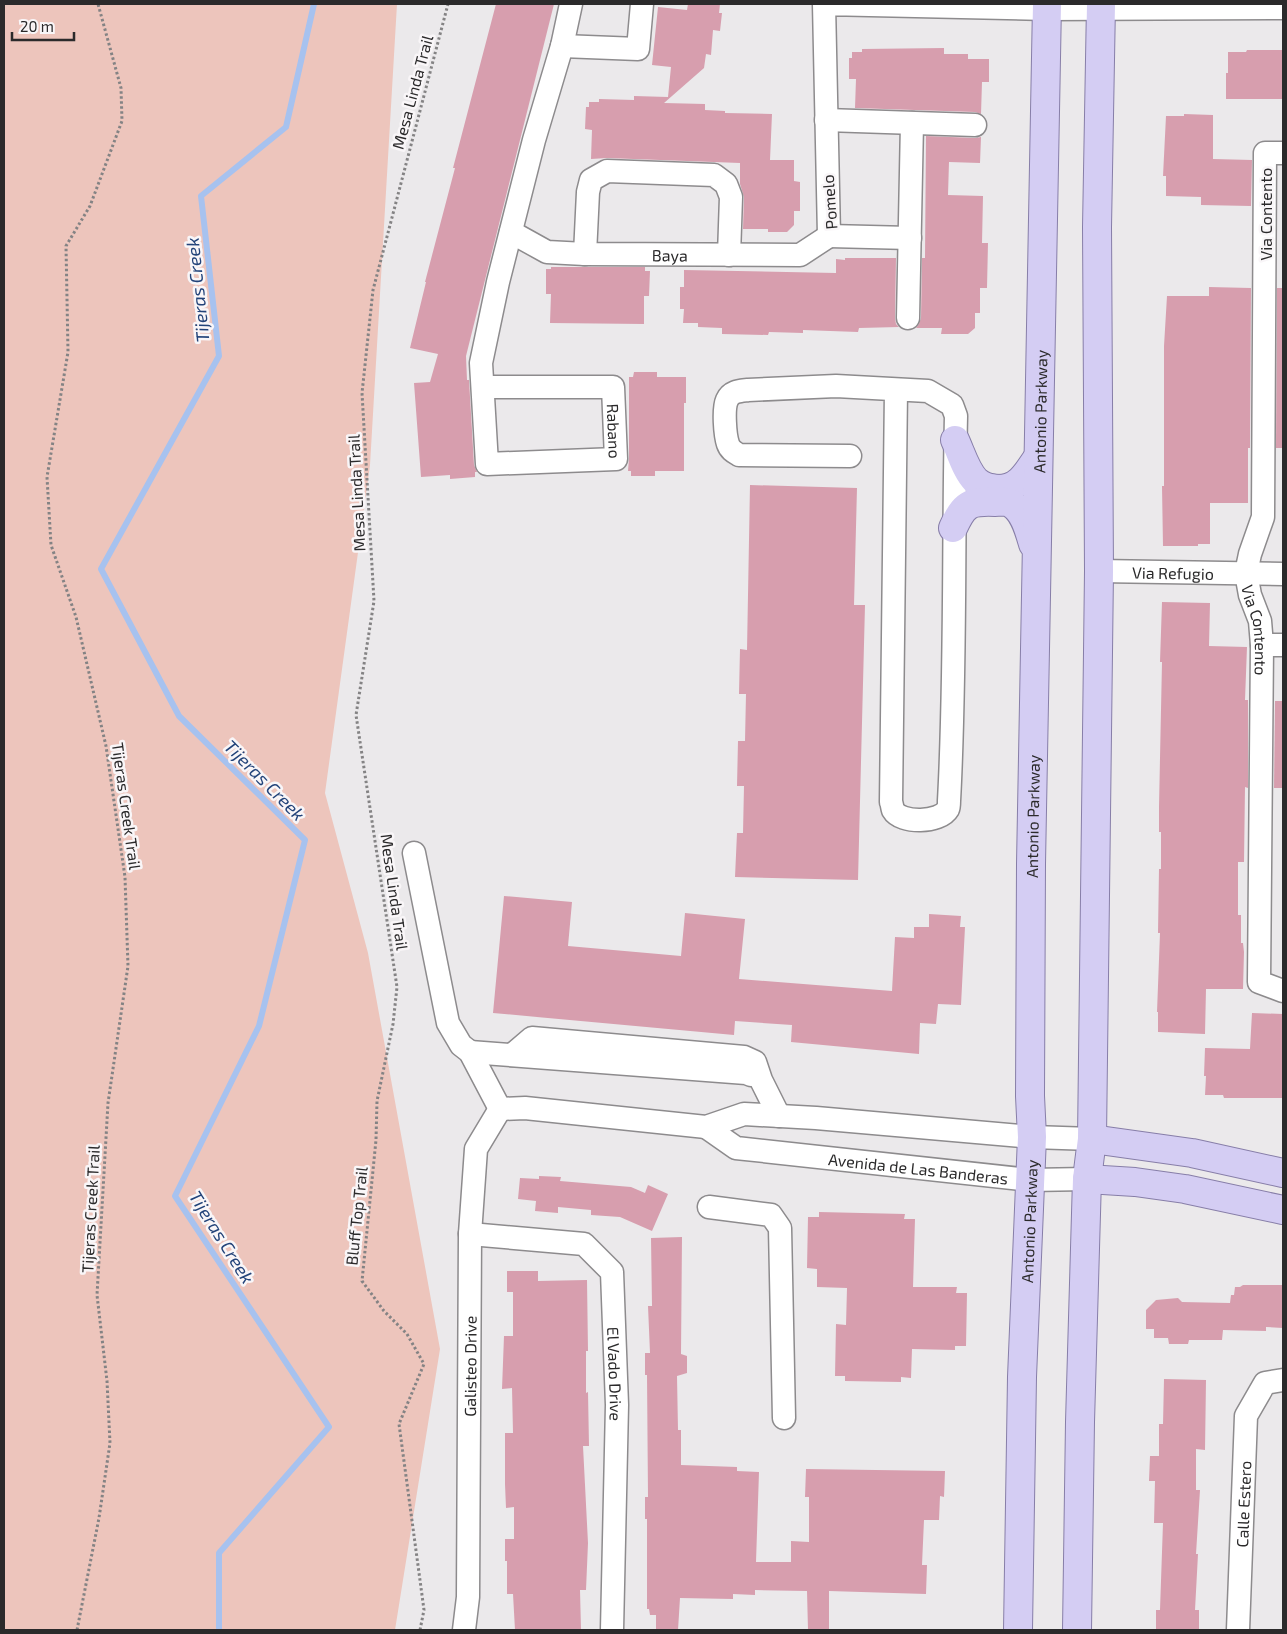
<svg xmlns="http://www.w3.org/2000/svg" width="1287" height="1634" font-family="'Exo 2',sans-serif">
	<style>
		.green { fill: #edc5bc }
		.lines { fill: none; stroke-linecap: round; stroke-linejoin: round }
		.stream { stroke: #a7c2ef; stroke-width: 6 }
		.building { fill: #d79eae }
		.minor-casing { stroke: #8d8b8d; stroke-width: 25 }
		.major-casing { stroke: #877ea8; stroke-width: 30 }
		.path { stroke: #848384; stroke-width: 3; stroke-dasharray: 2.5 2.5; stroke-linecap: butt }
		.minor { stroke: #fff; stroke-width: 22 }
		.major { stroke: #d4cdf3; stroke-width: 28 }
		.labels { text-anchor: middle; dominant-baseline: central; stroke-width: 5; stroke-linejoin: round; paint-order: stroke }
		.street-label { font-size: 16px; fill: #2b2a2b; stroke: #f9f6f8 }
		.water-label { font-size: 18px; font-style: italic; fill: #234379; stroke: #f9f6f8 }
	</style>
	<rect width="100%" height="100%" fill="#ebe9eb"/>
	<path class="green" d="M 4,4 L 397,4 L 370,465 L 325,793 L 368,953 L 440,1349 L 395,1630 L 4,1630 Z"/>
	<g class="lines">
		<path class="stream" d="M 219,1630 L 219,1553 L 329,1427 L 175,1196 L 259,1026 L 305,840 L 179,716 L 101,569 L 219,356 L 201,196 L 286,127 L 314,4"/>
	</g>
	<g class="building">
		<path d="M 496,4 L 554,4 L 466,356 L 467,380 L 469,380 L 474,465 L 477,472 L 475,472 L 475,477 L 450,479 L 450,475 L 421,477 L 414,383 L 430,382 L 438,354 L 410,348 L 426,282 L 425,282 L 455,168 L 453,168 Z"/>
		<path d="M 688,4 L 720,4 L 719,13 L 722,13 L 720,31 L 713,30 L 711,55 L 706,54 L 704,68 L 664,103 L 705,104 L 705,110 L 725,111 L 725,113 L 772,114 L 770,160 L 794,160 L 794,181 L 800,182 L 800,211 L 794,211 L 794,225 L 787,232 L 768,232 L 768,229 L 743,229 L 744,197 L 740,184 L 740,163 L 607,158 L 591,159 L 592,130 L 585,129 L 586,107 L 589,107 L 589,102 L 599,102 L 599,99 L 634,100 L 634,96 L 668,97 L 671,67 L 652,65 L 658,7 L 687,10 Z"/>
		<path d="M 944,48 L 944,54 L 968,54 L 968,59 L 989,59 L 989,82 L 982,82 L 981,114 L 975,112 L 855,108 L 856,79 L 849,79 L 849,58 L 852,58 L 852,52 L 862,52 L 862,49 Z"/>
		<path d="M 1247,50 L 1283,50 L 1283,99 L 1226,99 L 1226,73 L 1228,73 L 1228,52 L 1246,52 Z"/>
		<path d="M 1184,114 L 1213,115 L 1213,159 L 1252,160 L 1251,206 L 1201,205 L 1201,197 L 1166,196 L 1166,176 L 1163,176 L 1166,116 L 1184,116 Z"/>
		<path d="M 926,136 L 975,138 L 981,137 L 980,163 L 949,162 L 948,195 L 983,196 L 982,243 L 988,243 L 987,288 L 980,288 L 980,313 L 975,313 L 975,328 L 968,334 L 941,334 L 942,328 L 916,328 L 919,324 L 921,318 L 922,258 L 925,258 Z"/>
		<path d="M 845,258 L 896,258 L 895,318 L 896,324 L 899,327 L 859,328 L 858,332 L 803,330 L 803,333 L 769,332 L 768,335 L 722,334 L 722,328 L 698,327 L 698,323 L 683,323 L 684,309 L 680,309 L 680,287 L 684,287 L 684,270 L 836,273 L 836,259 L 845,260 Z"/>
		<path d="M 551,267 L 645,267 L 645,271 L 650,271 L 649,296 L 644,296 L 644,324 L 550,323 L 551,294 L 546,294 L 546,269 L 551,269 Z"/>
		<path d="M 1209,287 L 1251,288 L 1250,448 L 1248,448 L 1248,503 L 1210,503 L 1210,544 L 1198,544 L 1198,546 L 1163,546 L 1162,486 L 1164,486 L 1164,346 L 1167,296 L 1209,296 Z"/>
		<path d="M 1277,288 L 1283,288 L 1283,448 L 1276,448 Z"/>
		<path d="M 634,372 L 657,372 L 657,377 L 686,377 L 686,403 L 684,403 L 684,471 L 655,471 L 655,476 L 631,476 L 631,471 L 628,471 L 629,458 L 629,377 L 633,377 Z"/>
		<path d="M 750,485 L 857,488 L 854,605 L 865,605 L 858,880 L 735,877 L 737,833 L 743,833 L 744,786 L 737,786 L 738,741 L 745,741 L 746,694 L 739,694 L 740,649 L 747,650 Z"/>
		<path d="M 1162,602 L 1210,603 L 1209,646 L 1247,647 L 1245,700 L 1248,700 L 1248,788 L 1245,787 L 1244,862 L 1238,862 L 1238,915 L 1241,915 L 1241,943 L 1243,943 L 1244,952 L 1243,989 L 1206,989 L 1205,1034 L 1158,1032 L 1158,1012 L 1157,1012 L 1160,933 L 1158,933 L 1159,869 L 1161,869 L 1161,832 L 1159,832 L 1159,807 L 1162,662 L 1160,662 Z"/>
		<path d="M 1275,701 L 1283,701 L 1283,788 L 1274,788 Z"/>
		<path d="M 504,896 L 572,902 L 568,946 L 681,956 L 685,913 L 745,919 L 739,979 L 892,991 L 895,937 L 914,938 L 914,927 L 929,927 L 929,914 L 961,916 L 960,927 L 965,927 L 961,1005 L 938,1004 L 936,1024 L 920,1023 L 919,1054 L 791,1042 L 792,1025 L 735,1021 L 734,1035 L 493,1013 Z"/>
		<path d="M 1252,1013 L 1283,1014 L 1283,1098 L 1224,1098 L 1223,1095 L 1205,1095 L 1206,1076 L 1204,1076 L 1205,1048 L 1250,1049 Z"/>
		<path d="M 539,1176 L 561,1177 L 560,1181 L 631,1187 L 645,1193 L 648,1185 L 668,1194 L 652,1231 L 620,1217 L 591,1215 L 591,1210 L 558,1207 L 558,1213 L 535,1211 L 536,1201 L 518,1199 L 520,1178 L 539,1179 Z"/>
		<path d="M 819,1212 L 905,1214 L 904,1219 L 915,1219 L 913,1287 L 957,1287 L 956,1293 L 967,1293 L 966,1346 L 955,1346 L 955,1350 L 912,1349 L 911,1378 L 901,1377 L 901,1382 L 845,1381 L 845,1376 L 835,1376 L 836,1324 L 846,1325 L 847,1288 L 817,1287 L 817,1269 L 807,1268 L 808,1217 L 819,1217 Z"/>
		<path d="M 682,1237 L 681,1354 L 687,1356 L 687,1373 L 677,1376 L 678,1430 L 681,1430 L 681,1465 L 737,1467 L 737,1471 L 759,1472 L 756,1562 L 791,1562 L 791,1541 L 809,1542 L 809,1497 L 805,1497 L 806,1469 L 945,1471 L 944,1497 L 940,1496 L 939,1520 L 924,1520 L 922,1565 L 927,1565 L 926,1594 L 829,1591 L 829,1630 L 808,1630 L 807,1591 L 755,1590 L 755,1595 L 733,1594 L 733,1599 L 680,1598 L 678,1630 L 656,1630 L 656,1615 L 650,1615 L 649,1609 L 647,1609 L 647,1519 L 645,1519 L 645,1497 L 648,1497 L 647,1375 L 645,1375 L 645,1353 L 650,1353 L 648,1306 L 652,1306 L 651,1238 Z"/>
		<path d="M 507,1271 L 538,1271 L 538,1281 L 587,1280 L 588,1351 L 586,1351 L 586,1393 L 588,1392 L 589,1446 L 583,1446 L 588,1543 L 586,1590 L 580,1590 L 581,1630 L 515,1630 L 513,1594 L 507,1594 L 507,1561 L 505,1561 L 505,1539 L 514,1539 L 514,1507 L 506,1508 L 505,1484 L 505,1433 L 513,1433 L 512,1388 L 502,1389 L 504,1336 L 513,1336 L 513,1292 L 507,1292 Z"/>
		<path d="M 1243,1285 L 1283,1285 L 1283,1328 L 1266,1327 L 1266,1331 L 1223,1330 L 1222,1340 L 1189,1340 L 1188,1344 L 1169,1344 L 1168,1338 L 1154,1338 L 1154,1329 L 1146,1329 L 1146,1310 L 1156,1300 L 1178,1298 L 1182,1302 L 1230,1303 L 1231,1295 L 1234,1295 L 1235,1287 L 1240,1287 Z"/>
		<path d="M 1164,1379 L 1206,1380 L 1205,1450 L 1196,1449 L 1196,1490 L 1200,1490 L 1196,1554 L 1198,1554 L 1195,1610 L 1199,1610 L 1199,1630 L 1156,1630 L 1156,1610 L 1160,1610 L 1163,1523 L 1154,1523 L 1155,1481 L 1149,1481 L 1150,1456 L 1159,1456 L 1159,1424 L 1163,1424 Z"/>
	</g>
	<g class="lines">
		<defs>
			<g id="minor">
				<path d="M 562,46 L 638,49 L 642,4"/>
				<path d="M 826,120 L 975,125"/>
				<path id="s1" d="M 1283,153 L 1265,153 L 1263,517 L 1250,554 L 1246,573 L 1250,595 L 1260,621 L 1262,645 L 1259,982 L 1283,991"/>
				<path id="s2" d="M 511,232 L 547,252 L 585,254 L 800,255 L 829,236"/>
				<path d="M 829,236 L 824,4 L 1046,9 L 1283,8"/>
				<path d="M 829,236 L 910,238"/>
				<path d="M 585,254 L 588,192 L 591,180 L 607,171 L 714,175 L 726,184 L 731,197 L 729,255"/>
				<path d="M 908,318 L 912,123"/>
				<path id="s3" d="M 483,387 L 613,387 L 616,459 L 487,464 L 481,363 L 498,282 L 534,140 L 562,46 L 571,4"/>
				<path d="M 850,456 L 739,455 C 734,452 730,450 728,444 C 725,435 723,409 727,400 C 731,391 740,391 748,390 L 836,386 L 928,391 L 952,405 L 956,416 C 953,544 956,673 949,801 C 949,804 949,807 948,809 C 940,823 901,824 893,810 C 892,807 892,804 891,802 L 896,390"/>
				<path id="s4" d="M 1099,571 L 1283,574"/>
				<path d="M 1262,645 L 1283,645"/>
				<path d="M 414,853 L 448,1023 L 461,1045 L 470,1052 L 500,1109"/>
				<path d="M 470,1052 L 746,1073 L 751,1075"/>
				<path d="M 512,1055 L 532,1038 L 744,1057 L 755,1062 L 761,1080 L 779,1116"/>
				<path d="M 500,1109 L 525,1108 L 706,1127 L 744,1114 L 816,1118 L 1032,1137 L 1092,1139"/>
				<path id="s5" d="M 706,1127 L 736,1148 L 1030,1180 L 1087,1179"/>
				<path d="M 709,1207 L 771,1215 L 780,1228 L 784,1418"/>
				<path id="s6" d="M 470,1234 L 584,1244 L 612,1272 L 617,1405 L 612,1630"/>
				<path id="s7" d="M 464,1630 L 468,1597 L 470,1234 L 476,1149 L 500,1109"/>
				<path id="s8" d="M 1238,1630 L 1246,1416 L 1265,1383 L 1283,1380"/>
			</g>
			<g id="major">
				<path d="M 955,440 C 961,453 966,471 976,481 C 983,487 989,488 998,489 C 1019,489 1027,473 1038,457"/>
				<path d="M 953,528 C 964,504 969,501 995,502 C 999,502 1006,501 1010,503 C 1024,510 1029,530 1033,544"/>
				<path d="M 1092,1139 L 1192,1153 L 1283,1173"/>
				<path d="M 1087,1179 L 1135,1182 L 1185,1189 L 1283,1210"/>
				<path id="s9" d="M 1018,1630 L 1022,1377 L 1032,1137 L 1030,1096 L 1031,864 L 1047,4"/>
				<path d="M 1077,1630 L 1080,1422 L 1087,1179 L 1092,1139 L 1099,571 L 1097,227 L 1101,4"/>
			</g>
		</defs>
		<use href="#minor" class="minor-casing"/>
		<use href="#major" class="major-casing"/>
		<g class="path">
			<path d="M 77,1630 L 99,1518 L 110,1443 L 107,1381 L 97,1295 L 108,1103 L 128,966 L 125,877 L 106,746 L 76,617 L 51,545 L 47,477 L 68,352 L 66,246 L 90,206 L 122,121 L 121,88 L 98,4"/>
			<path d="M 420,1630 L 424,1610 L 399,1424 L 424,1364 L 407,1334 L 384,1311 L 362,1281 L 376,1140 L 377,1101 L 393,1024 L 397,987 L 356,715 L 374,601 L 362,393 L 373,290 L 448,4"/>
		</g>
		<use href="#minor" class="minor"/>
		<use href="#major" class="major"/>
	</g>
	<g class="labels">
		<g class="street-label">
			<text transform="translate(412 92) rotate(-75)">Mesa Linda Trail</text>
			<text transform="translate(829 202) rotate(-94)">Pomelo</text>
			<text transform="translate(1265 214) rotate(-90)">Via Contento</text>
			<text stroke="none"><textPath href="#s2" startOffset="164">Baya</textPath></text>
			<text stroke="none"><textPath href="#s9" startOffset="1219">Antonio Parkway</textPath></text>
			<text stroke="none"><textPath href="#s3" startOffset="174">Rabano</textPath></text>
			<text transform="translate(356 493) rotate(-93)">Mesa Linda Trail</text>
			<text stroke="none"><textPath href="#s4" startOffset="74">Via Refugio</textPath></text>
			<text stroke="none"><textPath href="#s1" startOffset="499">Via Contento</textPath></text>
			<text transform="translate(127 806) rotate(82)">Tijeras Creek Trail</text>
			<text stroke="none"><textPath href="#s9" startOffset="814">Antonio Parkway</textPath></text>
			<text transform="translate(395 892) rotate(82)">Mesa Linda Trail</text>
			<text stroke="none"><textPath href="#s5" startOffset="220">Avenida de Las Banderas</textPath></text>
			<text transform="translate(90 1209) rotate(-87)">Tijeras Creek Trail</text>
			<text transform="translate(356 1216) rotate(-84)">Bluff Top Trail</text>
			<text stroke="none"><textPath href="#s9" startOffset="409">Antonio Parkway</textPath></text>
			<text stroke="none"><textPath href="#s7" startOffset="264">Galisteo Drive</textPath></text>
			<text stroke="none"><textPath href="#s6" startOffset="256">El Vado Drive</textPath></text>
			<text stroke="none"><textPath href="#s8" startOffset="126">Calle Estero</textPath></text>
		</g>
		<g class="water-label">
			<text transform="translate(197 290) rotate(-96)">Tijeras Creek</text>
			<text transform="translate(265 780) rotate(45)">Tijeras Creek</text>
			<text transform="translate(222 1237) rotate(58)">Tijeras Creek</text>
		</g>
	</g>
	<rect width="1287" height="1634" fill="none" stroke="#2b2a2b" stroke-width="10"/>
	<path d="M12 32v8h62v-8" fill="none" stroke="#2b2a2b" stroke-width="2.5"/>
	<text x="20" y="32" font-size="15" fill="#2b2a2b" stroke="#f9f6f8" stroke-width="4" paint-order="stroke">20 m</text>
</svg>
